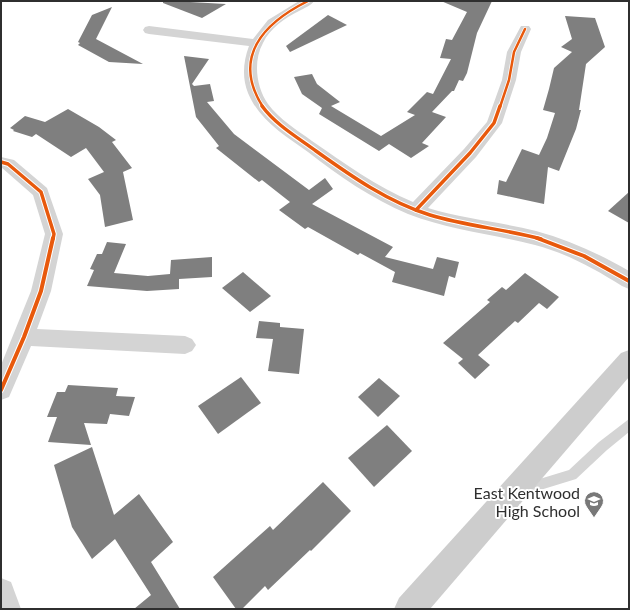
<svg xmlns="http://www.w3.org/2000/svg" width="630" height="610" font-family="Lato,sans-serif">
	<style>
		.building { fill: #7f7f7f }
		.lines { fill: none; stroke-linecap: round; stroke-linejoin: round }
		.service { fill: #d4d4d4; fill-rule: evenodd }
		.minor { fill: #d4d4d4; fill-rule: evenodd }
		.secondary { fill: #cdcdcd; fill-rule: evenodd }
		.cycleway-far2-casing { stroke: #fff; stroke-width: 4 }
		.cycleway-far1-casing { stroke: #fff; stroke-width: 5.5 }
		.cycleway-casing { stroke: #fff; stroke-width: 6 }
		.cycleway-far2 { stroke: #e8590c; stroke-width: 2.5 }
		.cycleway-far1 { stroke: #e8590c; stroke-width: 3.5 }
		.cycleway { stroke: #e8590c; stroke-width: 4 }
		.labels { text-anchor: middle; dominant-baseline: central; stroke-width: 4; stroke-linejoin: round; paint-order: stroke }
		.near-poi-label { font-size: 16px; fill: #2f2f2f; stroke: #fff; text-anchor: end }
	</style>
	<rect width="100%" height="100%" fill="#fff"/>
	<g class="building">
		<path d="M 163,1 L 172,1 L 226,4 L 202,18 L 163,3 Z"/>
		<path d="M 441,1 L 492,1 L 477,33 L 467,73 L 463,81 L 459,80 L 454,91 L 452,91 L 432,112 L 446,117 L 422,143 L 429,146 L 411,158 L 389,144 L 379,151 L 319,114 L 322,108 L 302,94 L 294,77 L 312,74 L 317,84 L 340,102 L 331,106 L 381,136 L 415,115 L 407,112 L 427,92 L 433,94 L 451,59 L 440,58 L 446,39 L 452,40 L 467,12 Z"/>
		<path d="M 112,7 L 96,39 L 143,64 L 109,62 L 78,45 L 80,43 L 78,42 L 92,15 Z"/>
		<path d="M 328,15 L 347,25 L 290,52 L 286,46 Z"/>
		<path d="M 565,16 L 595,18 L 605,47 L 586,64 L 579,110 L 581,110 L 576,129 L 559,171 L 548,167 L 544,204 L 497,194 L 499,180 L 506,182 L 522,149 L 539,155 L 547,138 L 555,113 L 543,110 L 549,89 L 554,68 L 572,52 L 561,47 L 572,39 Z"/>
		<path d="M 184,56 L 209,59 L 192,84 L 194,86 L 210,84 L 214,101 L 207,102 L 234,134 L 309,190 L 325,178 L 333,189 L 312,204 L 393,247 L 385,257 L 433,269 L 437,257 L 459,262 L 455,278 L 449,276 L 444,296 L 392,282 L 395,272 L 360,253 L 358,255 L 308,227 L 305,229 L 279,210 L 290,202 L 262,180 L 259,182 L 216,148 L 219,146 L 196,117 Z"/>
		<path d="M 68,109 L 99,127 L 116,140 L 112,142 L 132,168 L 123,172 L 133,220 L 105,227 L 100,195 L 88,179 L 104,172 L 86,148 L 71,157 L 36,134 L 32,137 L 13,131 L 14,130 L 10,128 L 25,116 L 45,122 Z"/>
		<path d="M 629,192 L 629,223 L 608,211 Z"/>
		<path d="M 107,242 L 126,244 L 114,273 L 148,276 L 170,274 L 171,260 L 212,257 L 212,277 L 179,279 L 179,289 L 147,291 L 87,286 L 94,270 L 90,269 L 97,254 L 102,254 Z"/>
		<path d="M 243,272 L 271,296 L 250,312 L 222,288 Z"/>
		<path d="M 525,273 L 559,297 L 547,309 L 539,303 L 518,323 L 515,321 L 478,355 L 490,365 L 475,379 L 458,363 L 463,359 L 443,343 L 490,302 L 487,300 L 502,287 L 506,290 Z"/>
		<path d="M 259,321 L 280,323 L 280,327 L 304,329 L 299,374 L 268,371 L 273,339 L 256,338 Z"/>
		<path d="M 241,377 L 261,403 L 218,434 L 198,406 Z"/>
		<path d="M 379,378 L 400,396 L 378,417 L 358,397 Z"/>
		<path d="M 68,385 L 118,388 L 116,396 L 135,397 L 129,416 L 110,414 L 107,424 L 84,423 L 91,445 L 48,442 L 57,417 L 47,417 L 57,392 L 65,392 Z"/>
		<path d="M 387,425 L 412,451 L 374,487 L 348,458 Z"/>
		<path d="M 92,447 L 114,515 L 139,494 L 173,542 L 151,562 L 180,609 L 134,609 L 151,595 L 115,539 L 92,559 L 72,527 L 54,465 Z"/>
		<path d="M 323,482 L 351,511 L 311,551 L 310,550 L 268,590 L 265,586 L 242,609 L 236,609 L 213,577 L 270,526 L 273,530 Z"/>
	</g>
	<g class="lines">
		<path class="service" d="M 629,419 L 629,432 L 607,450 L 576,479 L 524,495 L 520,493 L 518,489 L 520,485 L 569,470 L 599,442 Z"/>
		<g class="minor">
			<path d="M 299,1 L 314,1 C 311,6 304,8 299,11 C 285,18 270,28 263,43 C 253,61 256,87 268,104 C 279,119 297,130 312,141 C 344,163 377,187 413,202 L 464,149 L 487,122 L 502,80 L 507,52 L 521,26 L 529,26 L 531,29 L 521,52 L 516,80 L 502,123 L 476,157 L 428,208 C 464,219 501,222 536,231 C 569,240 600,254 629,271 L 629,289 L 622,286 C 595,269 566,253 535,245 C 493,234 449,230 408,214 C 372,199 339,176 308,152 C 285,136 259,120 248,93 C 242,78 243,62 249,46 L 149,34 L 145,33 L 143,30 L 145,27 L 149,26 L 253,39 L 268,20 Z"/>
			<path d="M 1,157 L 14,160 L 47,188 L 63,234 L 51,291 L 37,329 L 185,336 L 192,339 L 196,345 L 192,351 L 185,354 L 31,346 L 9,397 L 1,400 L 1,365 L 31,291 L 45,234 L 33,195 L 1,167 Z"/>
			<path d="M 1,578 L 11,582 L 21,609 L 1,609 Z"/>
		</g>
		<path class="secondary" d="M 629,350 L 629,377 L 430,609 L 394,609 L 399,598 L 621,353 Z"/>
		<defs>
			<g id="cycleway-far2">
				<path d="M 263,107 C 231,57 264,23 308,1"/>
				<path d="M 500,107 L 509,80 L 514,52 L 525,29"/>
			</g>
			<g id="cycleway-far1">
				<path d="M 262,106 C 276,125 297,137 316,151 C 351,176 388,202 430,215 C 466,226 504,229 541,239"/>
				<path d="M 1,162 L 8,164 L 41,192 L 54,234 L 53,239"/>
				<path d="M 416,210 L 470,153 L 494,123 L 500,106"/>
			</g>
			<g id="cycleway">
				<path d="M 537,238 L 584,256 L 629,281"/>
				<path d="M 1,390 L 24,337 L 41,291 L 53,238"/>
			</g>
		</defs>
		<use href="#cycleway-far2" class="cycleway-far2-casing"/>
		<use href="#cycleway-far1" class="cycleway-far1-casing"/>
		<use href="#cycleway" class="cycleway-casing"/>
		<use href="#cycleway-far2" class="cycleway-far2"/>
		<use href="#cycleway-far1" class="cycleway-far1"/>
		<use href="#cycleway" class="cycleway"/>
	</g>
	<defs>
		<symbol id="school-pin" viewBox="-11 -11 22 30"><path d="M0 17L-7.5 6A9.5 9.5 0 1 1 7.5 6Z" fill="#787878" stroke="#fff"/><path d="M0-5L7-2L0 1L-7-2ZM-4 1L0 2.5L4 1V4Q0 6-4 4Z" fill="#fff"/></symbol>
	</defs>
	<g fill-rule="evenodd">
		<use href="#school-pin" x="583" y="490" width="22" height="30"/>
	</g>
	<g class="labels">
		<g class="near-poi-label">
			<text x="580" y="492">East Kentwood<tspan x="580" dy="18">High School</tspan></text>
		</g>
	</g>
	<rect width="630" height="610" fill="none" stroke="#2f2f2f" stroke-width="4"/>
</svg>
